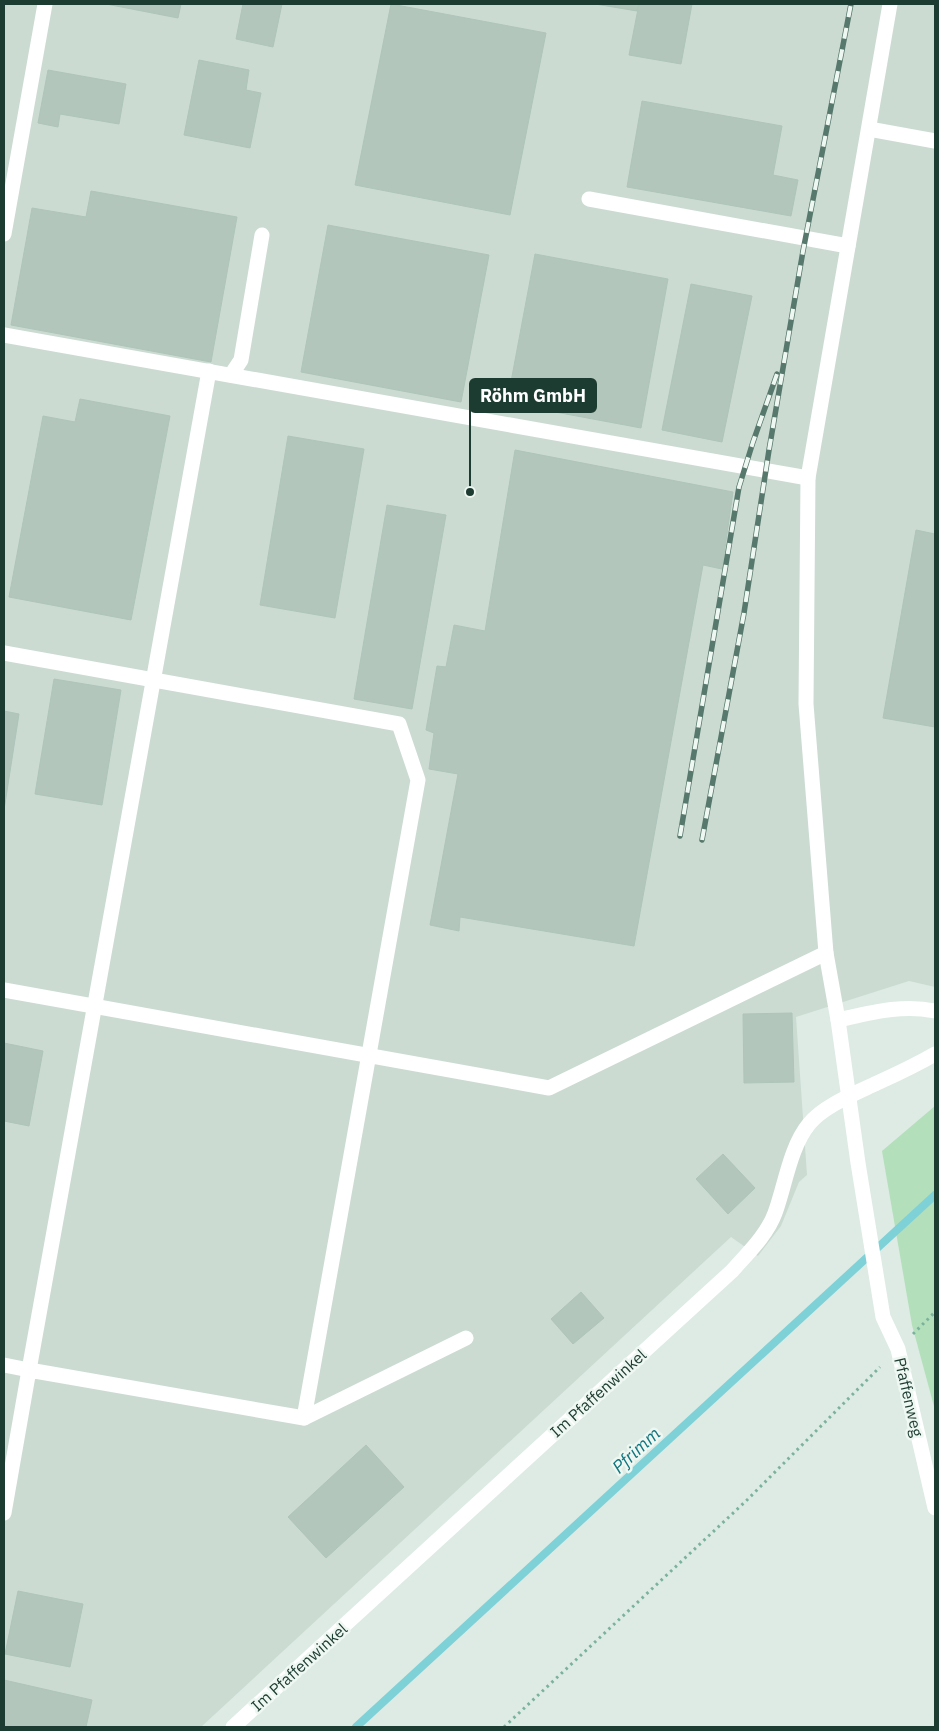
<svg xmlns="http://www.w3.org/2000/svg" width="939" height="1731" font-family="'IBM Plex Sans',sans-serif">
	<style>
		.built { fill: #cbdbd2 }
		.green { fill: #b3dfbb }
		.lines { fill: none; stroke-linecap: round; stroke-linejoin: round }
		.stream { stroke: #7ed1d7; stroke-width: 8 }
		.building { fill: #b2c6bc; stroke: #afc5ba }
		.path { stroke: #7ab29c; stroke-width: 3; stroke-dasharray: 2.5 4; stroke-linecap: butt }
		.minor { stroke: #fff; stroke-width: 15 }
		.rail-casing { stroke: #57786c; stroke-width: 5.5 }
		.rail { stroke: #eef7f2; stroke-width: 4; stroke-dasharray: 11; stroke-linecap: butt }
		.labels { text-anchor: middle; dominant-baseline: central; stroke-width: 5; stroke-linejoin: round; paint-order: stroke }
		.street-label { font-size: 16px; fill: #1d3c31; stroke: #eef7f2 }
		.water-label { font-size: 18px; font-style: italic; fill: #11757e; stroke: #eef7f2 }
		.leader { fill: none; stroke: #1d3c31; stroke-width: 2 }
		.callout-dot { fill: #1d3c31; stroke: #eef7f2; stroke-width: 2 }
		.callout { fill: #1d3c31; stroke: #1d3c31; stroke-width: 2 }
		.callout-label { font-size: 18px; text-anchor: middle; font-weight: bold; fill: #fff }
	</style>
	<rect width="100%" height="100%" fill="#ddebe4"/>
	<path class="built" d="M 4,4 L 935,4 L 935,987 L 909,981 L 796,1017 L 807,1175 L 799,1182 L 781,1226 L 758,1256 L 731,1237 L 201,1727 L 4,1727 Z"/>
	<path class="green" d="M 935,1106 L 935,1410 L 912,1325 L 882,1151 Z"/>
	<g class="lines">
		<path class="stream" d="M 356,1727 L 935,1195"/>
	</g>
	<g class="building">
		<path d="M 106,4 L 181,4 L 178,18 Z"/>
		<path d="M 243,4 L 282,4 L 273,47 L 236,39 Z"/>
		<path d="M 391,4 L 546,33 L 510,215 L 355,185 Z"/>
		<path d="M 595,4 L 639,4 L 637,11 Z"/>
		<path d="M 639,4 L 692,4 L 681,64 L 629,55 Z"/>
		<path d="M 199,60 L 249,70 L 246,90 L 261,93 L 250,148 L 184,135 Z"/>
		<path d="M 48,70 L 126,84 L 119,124 L 60,114 L 58,127 L 38,123 Z"/>
		<path d="M 642,101 L 782,126 L 773,175 L 798,180 L 791,216 L 627,187 Z"/>
		<path d="M 91,191 L 237,217 L 211,362 L 11,325 L 32,208 L 86,217 Z"/>
		<path d="M 328,225 L 489,255 L 461,402 L 301,372 Z"/>
		<path d="M 535,254 L 668,279 L 641,428 L 507,403 Z"/>
		<path d="M 691,284 L 752,296 L 722,442 L 662,430 Z"/>
		<path d="M 80,399 L 170,416 L 131,620 L 9,597 L 43,416 L 75,422 Z"/>
		<path d="M 288,436 L 364,449 L 335,618 L 260,605 Z"/>
		<path d="M 515,450 L 733,492 L 722,569 L 703,565 L 634,946 L 460,917 L 459,931 L 430,925 L 458,774 L 429,769 L 434,733 L 426,730 L 437,666 L 446,667 L 454,625 L 485,631 Z"/>
		<path d="M 387,505 L 446,515 L 412,709 L 354,699 Z"/>
		<path d="M 916,530 L 935,534 L 935,727 L 883,718 Z"/>
		<path d="M 54,679 L 121,690 L 102,805 L 35,794 Z"/>
		<path d="M 4,711 L 19,714 L 4,810 Z"/>
		<path d="M 792,1013 L 794,1082 L 744,1083 L 743,1014 Z"/>
		<path d="M 4,1043 L 43,1051 L 29,1126 L 4,1121 Z"/>
		<path d="M 723,1154 L 755,1188 L 728,1214 L 696,1179 Z"/>
		<path d="M 581,1292 L 604,1318 L 573,1344 L 551,1319 Z"/>
		<path d="M 366,1445 L 404,1487 L 326,1558 L 288,1517 Z"/>
		<path d="M 18,1591 L 83,1604 L 70,1667 L 5,1654 Z"/>
		<path d="M 4,1680 L 92,1700 L 86,1727 L 4,1727 Z"/>
	</g>
	<g class="lines">
		<g class="path">
			<path d="M 913,1334 L 935,1312"/>
			<path d="M 504,1727 L 746,1501 L 880,1367"/>
		</g>
		<g class="minor">
			<path d="M 890,4 L 808,478 L 806,704 L 826,953 L 838,1020 L 858,1163 L 883,1317 L 898,1349 L 935,1508"/>
			<path d="M 869,129 L 935,141"/>
			<path d="M 589,199 L 848,246"/>
			<path d="M 4,234 L 45,4"/>
			<path d="M 4,335 L 808,478"/>
			<path d="M 231,375 L 241,360 L 262,235"/>
			<path d="M 4,653 L 399,724 L 418,780 L 304,1418 L 29,1370 L 4,1513"/>
			<path d="M 4,990 L 549,1088 L 826,953"/>
			<path d="M 838,1020 C 870,1013 902,1004 935,1011"/>
			<path d="M 4,1365 L 29,1370 L 209,371"/>
			<path d="M 304,1418 L 466,1338"/>
			<path d="M 233,1727 L 732,1271 C 747,1254 767,1235 775,1213 C 785,1186 790,1147 809,1124 C 823,1106 856,1093 877,1083 C 897,1074 916,1065 935,1054"/>
		</g>
		<defs>
			<g id="rail">
				<path d="M 680,836 L 739,487 L 753,442 L 777,374"/>
				<path d="M 702,840 L 744,613 L 769,450 L 803,251 L 851,4"/>
			</g>
		</defs>
		<use href="#rail" class="rail-casing"/>
		<use href="#rail" class="rail"/>
	</g>
	<g class="labels">
		<g class="street-label">
			<text transform="translate(598 1393) rotate(-42)">Im Pfaffenwinkel</text>
			<text transform="translate(909 1397) rotate(77)">Pfaffenweg</text>
			<text transform="translate(299 1667) rotate(-42)">Im Pfaffenwinkel</text>
		</g>
		<g class="water-label">
			<text transform="translate(636 1450) rotate(-43)">Pfrimm</text>
		</g>
	</g>
	<path class="leader" d="M470 492L470 395"/>
	<circle class="callout-dot" cx="470" cy="492" r="5"/>
	<rect class="callout" x="470" y="379" width="126" height="33" rx="5"/>
	<g class="callout-label">
		<text x="533" y="402">Röhm GmbH</text>
	</g>
	<rect width="939" height="1731" fill="none" stroke="#1d3c31" stroke-width="10"/>
</svg>
